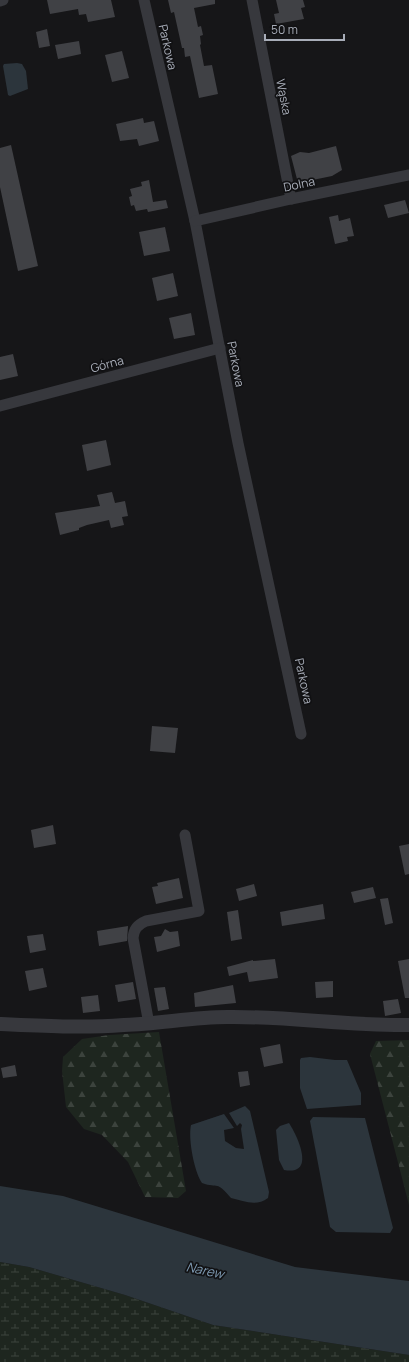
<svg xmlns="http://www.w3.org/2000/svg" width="409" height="1362" font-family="Manrope,sans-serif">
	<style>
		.forest { fill: url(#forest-firs) }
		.wetland { fill: url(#wetland-marsh) }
		.water { fill: #2c353c }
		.building { fill: #404145 }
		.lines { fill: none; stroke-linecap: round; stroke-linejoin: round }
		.minor { stroke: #37383d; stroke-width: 11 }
		.tertiary { stroke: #37383d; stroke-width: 14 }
		.labels { text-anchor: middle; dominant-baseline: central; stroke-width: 3.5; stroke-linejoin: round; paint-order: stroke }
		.street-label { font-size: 12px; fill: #a8adb8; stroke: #111113 }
		.water-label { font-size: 13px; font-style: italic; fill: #7f9bb3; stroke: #111113 }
	</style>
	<defs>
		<pattern id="forest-firs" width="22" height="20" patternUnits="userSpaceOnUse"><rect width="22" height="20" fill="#1e261f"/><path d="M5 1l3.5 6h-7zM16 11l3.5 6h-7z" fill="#3c433d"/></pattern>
		<pattern id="wetland-marsh" width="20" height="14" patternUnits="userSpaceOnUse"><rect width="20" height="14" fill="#1e261f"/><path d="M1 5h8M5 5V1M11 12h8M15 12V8" fill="none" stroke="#3c433d"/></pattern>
	</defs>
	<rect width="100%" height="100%" fill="#161618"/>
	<g class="forest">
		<path d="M 159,1032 L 186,1191 L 178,1198 L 145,1197 L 128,1162 L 102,1135 L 84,1129 L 66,1107 L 62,1071 L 63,1057 L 82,1039 L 109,1035 Z"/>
		<path d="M 409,1040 L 409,1205 L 370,1054 L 376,1041 Z"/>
	</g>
	<path class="wetland" d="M 0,1262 L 29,1267 L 125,1295 L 213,1325 L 409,1355 L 409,1362 L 0,1362 Z"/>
	<g class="water">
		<path d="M 17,63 L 22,64 L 26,71 L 28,89 L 10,96 L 8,95 L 3,66 L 4,64 Z"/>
		<path d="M 310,1057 L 335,1060 L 347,1060 L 361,1093 L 361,1105 L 307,1109 L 300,1088 L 300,1060 L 301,1058 Z"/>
		<path d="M 245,1106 L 250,1111 L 269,1192 L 268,1198 C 256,1207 244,1201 231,1198 C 216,1180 219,1189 202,1183 C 194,1171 188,1139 191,1125 L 224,1114 L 234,1128 L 224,1130 L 225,1141 L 236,1148 L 244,1149 L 241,1129 L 242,1125 L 240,1123 L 237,1126 L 229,1113 Z"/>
		<path d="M 313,1117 L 365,1118 L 393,1228 L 390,1233 L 336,1232 L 330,1227 L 310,1121 Z"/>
		<path d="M 289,1123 C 298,1137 316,1176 284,1170 L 279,1160 L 276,1130 L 280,1126 Z"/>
		<path d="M 0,1186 L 63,1196 L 295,1267 L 409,1281 L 409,1355 L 213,1325 L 125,1295 L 29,1267 L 0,1262 Z"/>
	</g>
	<g class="building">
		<path d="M 47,0 L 111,0 L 115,17 L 88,22 L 86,14 L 79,15 L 78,9 L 50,14 Z"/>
		<path d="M 168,0 L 215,0 L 215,4 L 194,8 L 198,27 L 201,26 L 203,35 L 200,36 L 201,44 L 200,45 L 204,66 L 212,65 L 218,94 L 199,98 L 190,56 L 185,57 L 184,48 L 182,48 L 174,12 L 171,13 Z"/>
		<path d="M 276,0 L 303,0 L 305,7 L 301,8 L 304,19 L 276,24 L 274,14 L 279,13 Z"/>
		<path d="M 47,29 L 50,46 L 39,48 L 36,32 Z"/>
		<path d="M 79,41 L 81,54 L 58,59 L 55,45 Z"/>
		<path d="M 122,51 L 129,78 L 112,82 L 105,55 Z"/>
		<path d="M 143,118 L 144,123 L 154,121 L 159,141 L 139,146 L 137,139 L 120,141 L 116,124 Z"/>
		<path d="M 11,145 L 38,266 L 18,271 L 0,187 L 0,148 Z"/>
		<path d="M 336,146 L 342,170 L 332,176 L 298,183 L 291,156 L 300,152 L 309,153 Z"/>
		<path d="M 149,180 L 153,202 L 166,200 L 168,208 L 148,212 L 147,209 L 136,211 L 134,205 L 131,206 L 129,197 L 132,196 L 130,189 L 142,186 L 141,182 Z"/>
		<path d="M 405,200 L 409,213 L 388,218 L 384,205 Z"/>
		<path d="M 338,215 L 339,221 L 350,218 L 354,236 L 347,237 L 348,241 L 335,244 L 329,217 Z"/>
		<path d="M 165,227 L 170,251 L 144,256 L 139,232 Z"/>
		<path d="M 173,273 L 178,296 L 157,301 L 152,278 Z"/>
		<path d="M 191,313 L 195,335 L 174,339 L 169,318 Z"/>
		<path d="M 13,354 L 18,376 L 0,380 L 0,357 Z"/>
		<path d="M 106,440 L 111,465 L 87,471 L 82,445 Z"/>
		<path d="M 112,492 L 115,503 L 125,501 L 128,516 L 122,517 L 124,525 L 111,528 L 109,520 L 87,525 L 79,528 L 79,530 L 60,535 L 55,513 L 100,506 L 97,495 Z"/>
		<path d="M 152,726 L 178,728 L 175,753 L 150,751 Z"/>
		<path d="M 53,825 L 56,844 L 34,848 L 31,830 Z"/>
		<path d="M 409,844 L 409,874 L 405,875 L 399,846 Z"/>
		<path d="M 179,878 L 183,898 L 156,904 L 152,887 L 158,886 L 157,883 Z"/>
		<path d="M 254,884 L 257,896 L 239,901 L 236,889 Z"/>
		<path d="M 373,887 L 376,898 L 354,903 L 351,892 Z"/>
		<path d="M 388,898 L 393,923 L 385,925 L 380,899 Z"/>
		<path d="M 323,904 L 325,919 L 282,926 L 280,912 Z"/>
		<path d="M 238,910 L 242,939 L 231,941 L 227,912 Z"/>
		<path d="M 128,926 L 127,941 L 99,946 L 97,931 Z"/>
		<path d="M 165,929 L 170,932 L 178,931 L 180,946 L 157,952 L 154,937 L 161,936 Z"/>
		<path d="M 43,934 L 46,950 L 30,953 L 27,936 Z"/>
		<path d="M 275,959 L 278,978 L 249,982 L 247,972 L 229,976 L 227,967 L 253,960 L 253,961 Z"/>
		<path d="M 409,959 L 409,998 L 405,998 L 398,961 Z"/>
		<path d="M 43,968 L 47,987 L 29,991 L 25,971 Z"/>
		<path d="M 333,981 L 333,997 L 316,998 L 315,982 Z"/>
		<path d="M 133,982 L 136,999 L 118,1002 L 115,985 Z"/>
		<path d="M 233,985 L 236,1003 L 195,1007 L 194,993 Z"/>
		<path d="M 165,987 L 169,1009 L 158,1011 L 154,988 Z"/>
		<path d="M 98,995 L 100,1011 L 83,1013 L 81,997 Z"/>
		<path d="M 398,999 L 401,1013 L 385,1016 L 383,1001 Z"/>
		<path d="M 280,1044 L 283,1063 L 264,1067 L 260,1048 Z"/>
		<path d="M 15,1065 L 17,1076 L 3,1078 L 1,1068 Z"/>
		<path d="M 248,1071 L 250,1085 L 240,1087 L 238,1072 Z"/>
	</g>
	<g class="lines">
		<g class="minor">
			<path d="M 144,0 L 195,221 L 238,443 L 301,734"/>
			<path d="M 252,0 L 291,199"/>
			<path d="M 0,1 L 3,0"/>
			<path d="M 195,221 L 291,199 L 409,175"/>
			<path d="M 0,406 L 220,348"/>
			<path d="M 149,1024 L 133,938 C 134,929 137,925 146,921 L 199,911 L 185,835"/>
		</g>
		<path class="tertiary" d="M 0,1024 C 42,1026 83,1028 124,1025 C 159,1024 193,1017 227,1017 C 288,1016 348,1026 409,1025"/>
	</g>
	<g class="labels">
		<g class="street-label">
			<text transform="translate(168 47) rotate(77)">Parkowa</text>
			<text transform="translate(284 97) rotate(79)">Wąska</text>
			<text transform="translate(299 184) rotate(-12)">Dolna</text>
			<text transform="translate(107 364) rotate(-15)">Górna</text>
			<text transform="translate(236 364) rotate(79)">Parkowa</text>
			<text transform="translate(304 681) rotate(78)">Parkowa</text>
		</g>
		<g class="water-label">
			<text transform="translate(205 1270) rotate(12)">Narew</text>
		</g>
	</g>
	<path d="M265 34v6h79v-6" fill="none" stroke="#a8adb8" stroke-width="2"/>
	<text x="271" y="34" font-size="12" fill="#a8adb8" stroke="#111113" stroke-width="3" paint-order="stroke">50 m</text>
</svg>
